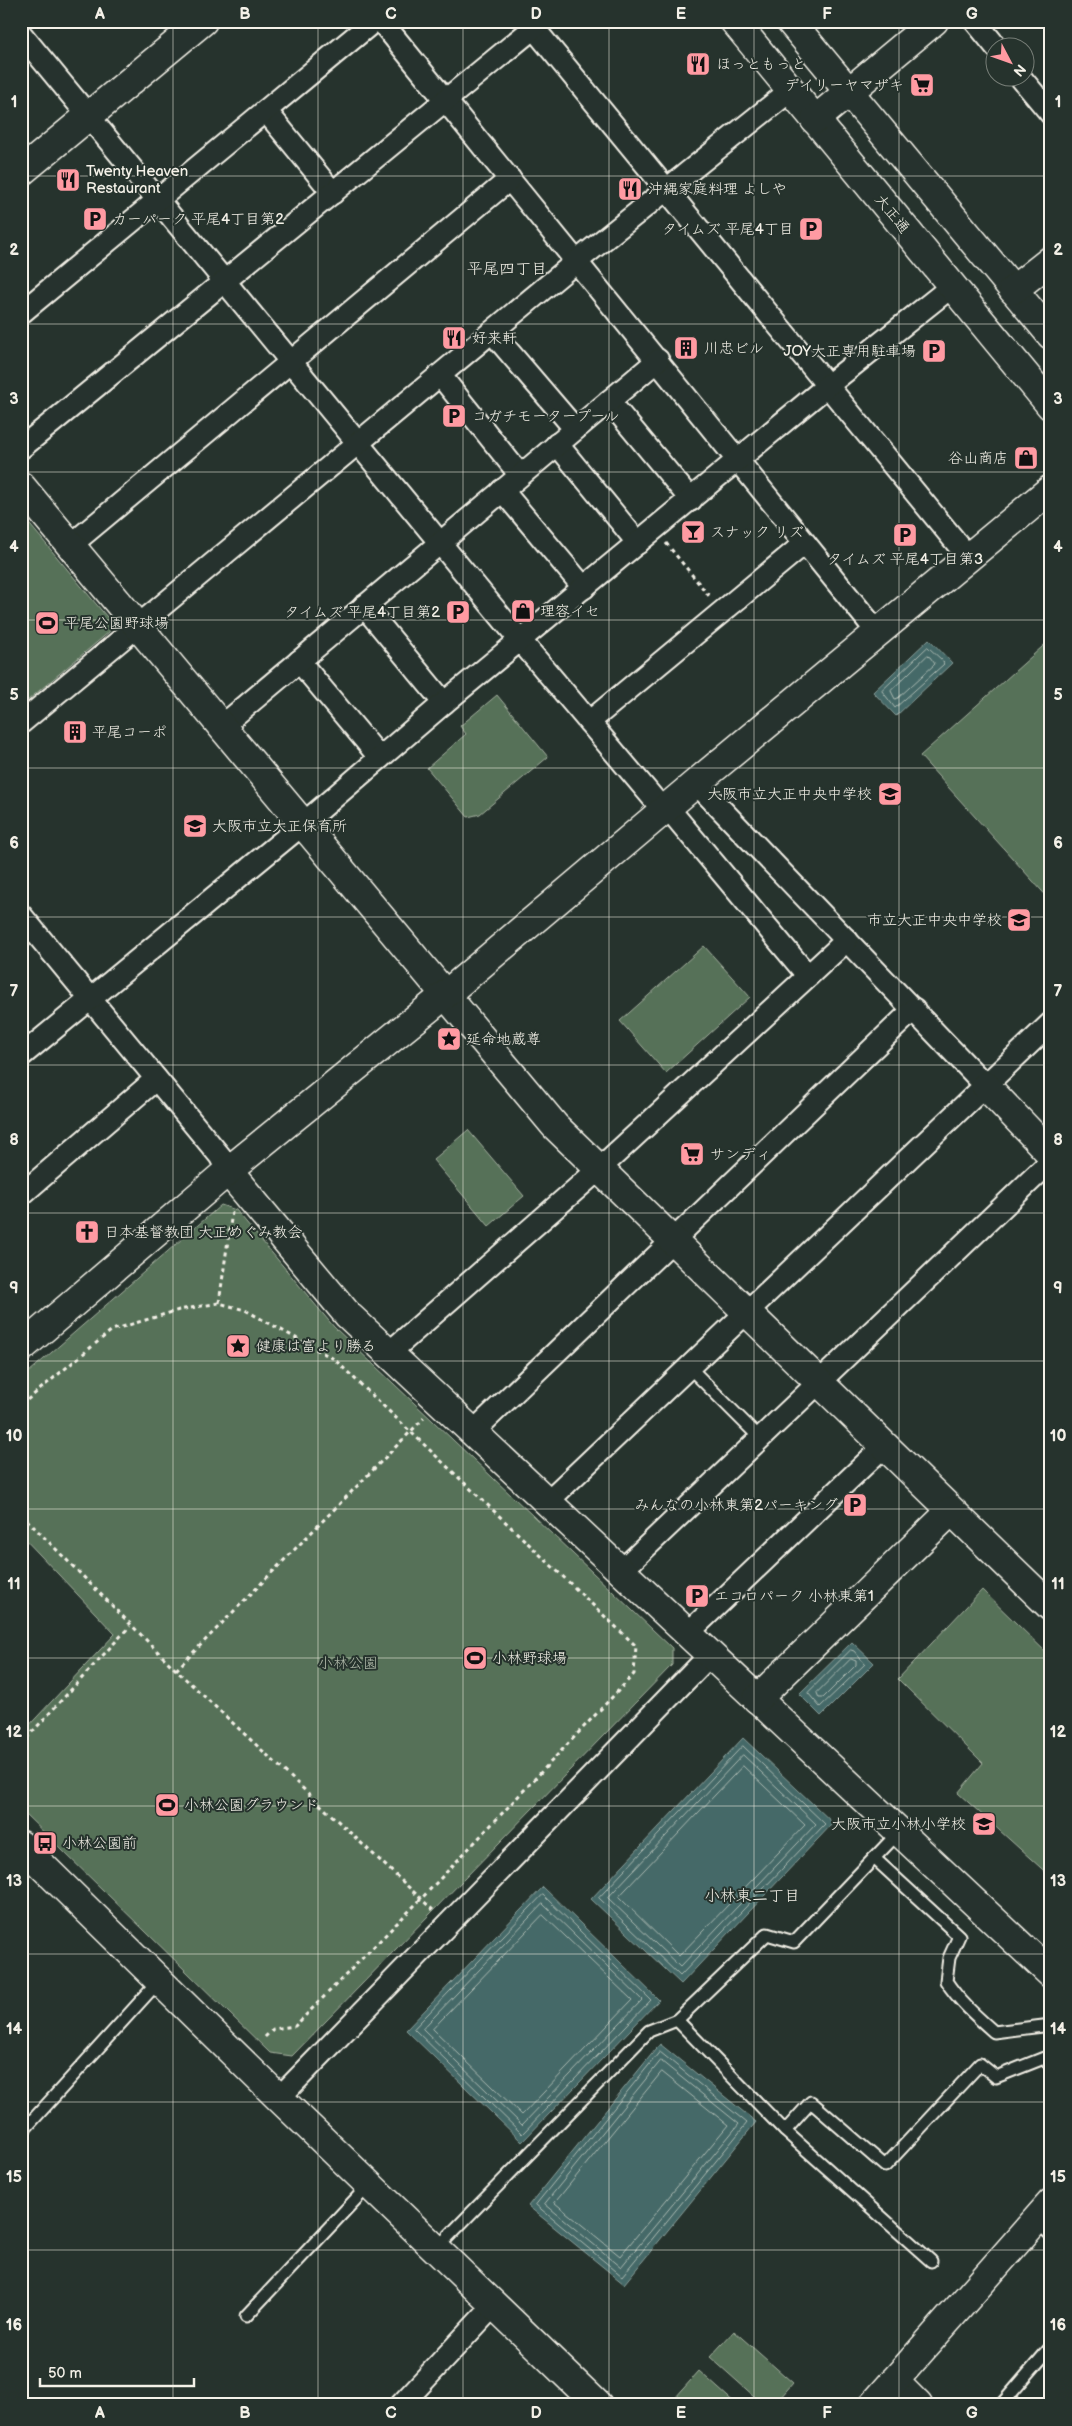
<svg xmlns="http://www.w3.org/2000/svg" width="1072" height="2426" font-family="'Balsamiq Sans','Klee One',sans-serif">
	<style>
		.green { fill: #567158; stroke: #a5b1a0 }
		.water { fill: #446967; stroke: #8a9f9b }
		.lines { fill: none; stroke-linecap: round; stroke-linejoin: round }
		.shore { stroke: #aebbb4; stroke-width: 1 }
		.lane-casing { stroke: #f4f1e8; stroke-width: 15 }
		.street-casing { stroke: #f4f1e8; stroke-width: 25 }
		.secondary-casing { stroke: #f4f1e8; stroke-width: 31 }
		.path { stroke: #f4f1e8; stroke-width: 3; stroke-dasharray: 4 4; stroke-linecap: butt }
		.lane { stroke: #26332d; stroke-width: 11 }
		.street { stroke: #26332d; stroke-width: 21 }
		.secondary { stroke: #26332d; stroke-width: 28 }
		.grid { fill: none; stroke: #f4f1e8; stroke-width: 1; stroke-opacity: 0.55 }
		.labels { text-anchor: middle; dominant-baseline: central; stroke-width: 4; stroke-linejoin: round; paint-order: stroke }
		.poi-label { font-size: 15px; fill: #f4f1e8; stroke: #26332d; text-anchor: start }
		.street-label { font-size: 15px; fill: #f4f1e8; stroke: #26332d }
		.park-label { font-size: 15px; fill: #b5beae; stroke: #26332d }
		.neighbourhood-label { font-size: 16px; fill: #f4f1e8; stroke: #26332d }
		.neatline { fill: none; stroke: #f4f1e8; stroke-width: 2 }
		.grid-label { font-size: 16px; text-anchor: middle; font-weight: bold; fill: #f4f1e8 }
	</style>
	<rect width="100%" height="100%" fill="#26332d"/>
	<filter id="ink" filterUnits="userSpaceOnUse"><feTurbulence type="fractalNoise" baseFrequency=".02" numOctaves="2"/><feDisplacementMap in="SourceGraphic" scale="10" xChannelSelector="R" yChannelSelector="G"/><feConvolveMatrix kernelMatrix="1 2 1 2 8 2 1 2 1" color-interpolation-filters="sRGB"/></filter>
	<g filter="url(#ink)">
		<g class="green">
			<path d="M 21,514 L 112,623 L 109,632 L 21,706 Z"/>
			<path d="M 1051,639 L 1051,901 L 920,756 Z"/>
			<path d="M 497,695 L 548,757 L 480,814 L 468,817 L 427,768 L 466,734 L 460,726 Z"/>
			<path d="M 704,946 L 750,997 L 666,1073 L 620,1021 Z"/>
			<path d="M 468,1130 L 524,1196 L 489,1226 L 433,1160 Z"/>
			<path d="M 221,1205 L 236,1210 L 334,1327 L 672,1648 L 672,1665 L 292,2056 L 270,2053 L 21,1810 L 21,1734 L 115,1634 L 21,1535 L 21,1379 Z"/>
			<path d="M 982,1590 L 1051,1657 L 1051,1877 L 958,1793 L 983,1763 L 898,1679 Z"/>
			<path d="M 734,2331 L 793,2383 L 774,2405 L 764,2405 L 710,2357 Z"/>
			<path d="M 699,2371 L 737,2405 L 683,2405 L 675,2398 Z"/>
		</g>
		<g class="water">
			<path d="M 929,639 L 952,663 L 896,716 L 873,692 Z"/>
			<path d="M 852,1642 L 874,1663 L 821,1716 L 799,1694 Z"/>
			<path d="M 743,1738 L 833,1823 L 681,1984 L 591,1899 Z"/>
			<path d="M 543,1887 L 659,2000 L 522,2142 L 406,2030 Z"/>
			<path d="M 660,2044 L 756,2122 L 624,2284 L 528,2206 Z"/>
		</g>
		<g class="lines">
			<g class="shore">
				<path d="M 928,647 L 943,661 L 944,664 L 895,708 L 882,691 Z"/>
				<path d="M 927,656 L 930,657 L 935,664 L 898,698 L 895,699 L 891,691 Z"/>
				<path d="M 851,1650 L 854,1651 L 865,1664 L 820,1707 L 808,1693 Z"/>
				<path d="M 851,1659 L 856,1661 L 856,1665 L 823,1698 L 819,1698 L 817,1693 Z"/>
				<path d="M 743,1746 L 825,1824 L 680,1976 L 599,1898 Z"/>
				<path d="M 743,1755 L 816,1824 L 680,1967 L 608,1898 Z"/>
				<path d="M 743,1766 L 805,1825 L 679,1956 L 619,1897 Z"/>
				<path d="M 543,1895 L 651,2000 L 522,2134 L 414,2029 Z"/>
				<path d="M 543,1904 L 642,2000 L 522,2125 L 423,2029 Z"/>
				<path d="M 543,1915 L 632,2000 L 522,2115 L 433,2029 Z"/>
				<path d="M 660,2052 L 747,2123 L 622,2276 L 536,2205 Z"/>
				<path d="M 661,2061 L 739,2124 L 621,2267 L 545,2204 Z"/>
				<path d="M 662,2072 L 728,2125 L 620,2256 L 555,2203 Z"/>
			</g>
			<defs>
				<g id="lane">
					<path d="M 689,1367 L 760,1438"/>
					<path d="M 874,1858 L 959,1936 L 949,1958 L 946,1981 C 959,2001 976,2016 994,2032 L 1051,2025"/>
					<path d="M 677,2020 L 785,2131 L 931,2261"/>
					<path d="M 785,2131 L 811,2102 L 885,2166 L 980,2064 L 996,2077 L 1044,2058 L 1051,2065"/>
					<path d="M 21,2133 L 159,1981"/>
					<path d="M 1036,2221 L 1051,2235"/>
					<path d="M 436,2249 L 649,2031 L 677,2020 L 767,1934 L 794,1942 L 899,1832"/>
					<path d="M 246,2316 L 369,2185"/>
					<path d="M 1001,2405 L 1051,2347"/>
				</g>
				<g id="street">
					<path d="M 381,21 L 878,633"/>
					<path d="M 528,21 L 969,558"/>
					<path d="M 975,21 L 997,48"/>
					<path d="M 21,34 L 520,640 L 664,811 L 673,814 L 808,976"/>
					<path d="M 1021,78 L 1051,114"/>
					<path d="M 266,111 L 333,193"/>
					<path d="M 21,313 L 374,21"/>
					<path d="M 492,332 L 575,429"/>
					<path d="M 440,375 L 520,475"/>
					<path d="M 609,401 L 691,500"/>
					<path d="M 557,444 L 638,543"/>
					<path d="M 21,448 L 542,21"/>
					<path d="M 502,490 L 584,588"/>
					<path d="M 71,545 L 510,179"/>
					<path d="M 364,606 L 444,703"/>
					<path d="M 299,661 L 380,758"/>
					<path d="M 589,722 L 805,543"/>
					<path d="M 21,723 L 577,261 L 791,90"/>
					<path d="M 222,726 L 658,360"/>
					<path d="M 696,783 L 986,1086"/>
					<path d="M 21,915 L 220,1156 L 228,1171"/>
					<path d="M 21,1056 L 303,824 L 444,703 L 827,386 L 951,287"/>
					<path d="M 21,1195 L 156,1079"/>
					<path d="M 389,1353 L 598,1170 L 847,940"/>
					<path d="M 473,1432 L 914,1009"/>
					<path d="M 547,1502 L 1051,1023"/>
					<path d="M 621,1571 L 1051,1161"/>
					<path d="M 687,1634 L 884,1446"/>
					<path d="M 279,2098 L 710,1655"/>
					<path d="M 401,2405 L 494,2305"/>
				</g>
				<g id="secondary">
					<path d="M 734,21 L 1051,406"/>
					<path d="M 790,21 L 1051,335"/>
					<path d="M 815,120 L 934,21"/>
					<path d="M 21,172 L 203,21"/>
					<path d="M 1013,290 L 1051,260"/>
					<path d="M 21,486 L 555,1126 L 1051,1607"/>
					<path d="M 986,1086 L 1051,1154"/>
					<path d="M 228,1171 L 348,1315 L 1051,1974"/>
					<path d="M 21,1348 L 228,1171 L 445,995 L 696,783 L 1051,489"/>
					<path d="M 757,1699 L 951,1511"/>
					<path d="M 21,1845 L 279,2098 L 598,2405"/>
					<path d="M 894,2381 L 918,2405"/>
					<path d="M 873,2405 L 1051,2203"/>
				</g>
			</defs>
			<use href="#lane" class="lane-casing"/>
			<use href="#street" class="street-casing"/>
			<use href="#secondary" class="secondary-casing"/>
			<g class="path">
				<path d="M 666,543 L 710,597"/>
				<path d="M 219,1303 L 232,1212"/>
				<path d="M 21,1405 L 112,1330 L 179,1310 L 219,1303 L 245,1310 L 334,1359 L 636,1646 L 634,1674 L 421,1899 L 295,2026 L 273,2029 L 264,2038"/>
				<path d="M 21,1514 L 176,1670 L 433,1910"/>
				<path d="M 176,1670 L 424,1418"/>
				<path d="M 21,1744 L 130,1626"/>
			</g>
			<use href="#lane" class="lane"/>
			<use href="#street" class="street"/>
			<use href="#secondary" class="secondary"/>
		</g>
	</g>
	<path class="grid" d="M 173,21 L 173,2405M 318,21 L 318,2405M 463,21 L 463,2405M 609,21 L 609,2405M 754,21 L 754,2405M 899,21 L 899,2405M 21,176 L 1051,176M 21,324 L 1051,324M 21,472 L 1051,472M 21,620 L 1051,620M 21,768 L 1051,768M 21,917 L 1051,917M 21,1065 L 1051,1065M 21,1213 L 1051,1213M 21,1361 L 1051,1361M 21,1509 L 1051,1509M 21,1658 L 1051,1658M 21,1806 L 1051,1806M 21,1954 L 1051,1954M 21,2102 L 1051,2102M 21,2250 L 1051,2250"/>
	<defs>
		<symbol id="restaurant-square" viewBox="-11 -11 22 22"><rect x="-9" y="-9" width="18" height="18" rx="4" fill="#ff9aa2" stroke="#26332d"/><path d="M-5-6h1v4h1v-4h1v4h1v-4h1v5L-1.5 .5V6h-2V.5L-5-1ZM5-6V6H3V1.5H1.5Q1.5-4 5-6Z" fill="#111"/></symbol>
		<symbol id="supermarket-square" viewBox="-11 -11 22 22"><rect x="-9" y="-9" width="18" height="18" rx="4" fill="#ff9aa2" stroke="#26332d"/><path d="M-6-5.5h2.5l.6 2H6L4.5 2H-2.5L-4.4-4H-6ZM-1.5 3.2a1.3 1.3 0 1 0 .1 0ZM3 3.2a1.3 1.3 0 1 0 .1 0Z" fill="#111"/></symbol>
		<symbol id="parking-square" viewBox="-11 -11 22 22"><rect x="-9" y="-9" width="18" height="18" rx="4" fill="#ff9aa2" stroke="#26332d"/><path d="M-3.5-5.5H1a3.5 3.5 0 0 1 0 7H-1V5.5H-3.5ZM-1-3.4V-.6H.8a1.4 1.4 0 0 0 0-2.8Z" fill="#111"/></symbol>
		<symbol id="building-square" viewBox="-11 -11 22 22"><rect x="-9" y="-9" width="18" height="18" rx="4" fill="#ff9aa2" stroke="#26332d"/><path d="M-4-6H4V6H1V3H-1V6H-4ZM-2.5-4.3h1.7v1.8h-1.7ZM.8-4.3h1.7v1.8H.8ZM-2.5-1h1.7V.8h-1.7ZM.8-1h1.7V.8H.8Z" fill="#111"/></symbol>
		<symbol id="shop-square" viewBox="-11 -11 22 22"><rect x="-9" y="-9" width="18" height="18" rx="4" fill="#ff9aa2" stroke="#26332d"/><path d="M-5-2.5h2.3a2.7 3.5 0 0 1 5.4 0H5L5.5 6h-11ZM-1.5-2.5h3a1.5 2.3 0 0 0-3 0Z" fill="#111"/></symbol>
		<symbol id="bar-square" viewBox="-11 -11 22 22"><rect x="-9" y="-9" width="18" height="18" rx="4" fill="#ff9aa2" stroke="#26332d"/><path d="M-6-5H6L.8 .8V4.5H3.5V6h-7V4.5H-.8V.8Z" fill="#111"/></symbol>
		<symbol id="stadium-square" viewBox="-11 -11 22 22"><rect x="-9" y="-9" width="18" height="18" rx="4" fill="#ff9aa2" stroke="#26332d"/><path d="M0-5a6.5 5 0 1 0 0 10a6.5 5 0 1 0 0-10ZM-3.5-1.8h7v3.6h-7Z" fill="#111"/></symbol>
		<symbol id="school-square" viewBox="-11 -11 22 22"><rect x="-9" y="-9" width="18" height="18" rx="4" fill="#ff9aa2" stroke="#26332d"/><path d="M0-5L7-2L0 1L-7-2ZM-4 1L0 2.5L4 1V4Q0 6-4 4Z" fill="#111"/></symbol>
		<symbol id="sight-square" viewBox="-11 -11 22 22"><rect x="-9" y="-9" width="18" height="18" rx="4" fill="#ff9aa2" stroke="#26332d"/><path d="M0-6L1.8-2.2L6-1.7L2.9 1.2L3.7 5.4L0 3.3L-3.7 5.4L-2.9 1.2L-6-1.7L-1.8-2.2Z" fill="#111"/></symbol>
		<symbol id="church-square" viewBox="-11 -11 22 22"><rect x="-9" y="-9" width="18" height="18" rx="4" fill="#ff9aa2" stroke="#26332d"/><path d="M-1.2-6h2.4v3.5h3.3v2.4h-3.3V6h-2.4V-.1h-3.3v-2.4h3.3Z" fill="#111"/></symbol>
		<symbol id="bus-square" viewBox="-11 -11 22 22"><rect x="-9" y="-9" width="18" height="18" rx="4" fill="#ff9aa2" stroke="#26332d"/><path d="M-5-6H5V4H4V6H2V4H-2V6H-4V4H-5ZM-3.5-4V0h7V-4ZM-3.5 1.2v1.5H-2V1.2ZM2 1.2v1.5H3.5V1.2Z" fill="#111"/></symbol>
	</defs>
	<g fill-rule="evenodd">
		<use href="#restaurant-square" x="684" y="50" width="28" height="28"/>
		<use href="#supermarket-square" x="908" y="71" width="28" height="28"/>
		<use href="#restaurant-square" x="54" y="166" width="28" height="28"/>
		<use href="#restaurant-square" x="616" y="175" width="28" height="28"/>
		<use href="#parking-square" x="81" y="205" width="28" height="28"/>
		<use href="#parking-square" x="797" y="215" width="28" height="28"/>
		<use href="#restaurant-square" x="440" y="324" width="28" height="28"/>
		<use href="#building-square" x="672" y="334" width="28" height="28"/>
		<use href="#parking-square" x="920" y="337" width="28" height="28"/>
		<use href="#parking-square" x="440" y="402" width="28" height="28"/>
		<use href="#shop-square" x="1012" y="444" width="28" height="28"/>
		<use href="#bar-square" x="679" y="518" width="28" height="28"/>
		<use href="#parking-square" x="891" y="521" width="28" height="28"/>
		<use href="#shop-square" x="509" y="597" width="28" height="28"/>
		<use href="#parking-square" x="444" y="598" width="28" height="28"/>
		<use href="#stadium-square" x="33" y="609" width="28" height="28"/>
		<use href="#building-square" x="61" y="718" width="28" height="28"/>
		<use href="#school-square" x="876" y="780" width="28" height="28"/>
		<use href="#school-square" x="181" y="812" width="28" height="28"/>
		<use href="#school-square" x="1005" y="906" width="28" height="28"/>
		<use href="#sight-square" x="435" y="1025" width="28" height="28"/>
		<use href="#supermarket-square" x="678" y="1140" width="28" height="28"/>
		<use href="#church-square" x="73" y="1218" width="28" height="28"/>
		<use href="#sight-square" x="224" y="1332" width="28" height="28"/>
		<use href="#parking-square" x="841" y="1491" width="28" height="28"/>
		<use href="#parking-square" x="683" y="1582" width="28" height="28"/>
		<use href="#stadium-square" x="461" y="1644" width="28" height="28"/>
		<use href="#stadium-square" x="153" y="1791" width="28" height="28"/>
		<use href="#school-square" x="970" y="1810" width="28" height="28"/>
		<use href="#bus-square" x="31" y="1829" width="28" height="28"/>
	</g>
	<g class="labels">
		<g class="poi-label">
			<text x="716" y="64">ほっともっと</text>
			<text x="904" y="85" text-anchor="end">デイリーヤマザキ</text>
			<text x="86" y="171">Twenty Heaven<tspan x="86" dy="17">Restaurant</tspan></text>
			<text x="648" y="189">沖縄家庭料理 よしや</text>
			<text x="112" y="219">カーパーク 平尾4丁目第2</text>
			<text x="794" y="229" text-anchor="end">タイムズ 平尾4丁目</text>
			<text x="472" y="338">好来軒</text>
			<text x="704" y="348">川忠ビル</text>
			<text x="916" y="351" text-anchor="end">JOY大正専用駐車場</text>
			<text x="472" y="416">コガチモータープール</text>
			<text x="1008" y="458" text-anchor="end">谷山商店</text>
			<text x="710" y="532">スナック リズ</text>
			<text x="905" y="559" text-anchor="middle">タイムズ 平尾4丁目第3</text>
			<text x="540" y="611">理容イセ</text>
			<text x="440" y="612" text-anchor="end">タイムズ 平尾4丁目第2</text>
			<text x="64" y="623">平尾公園野球場</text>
			<text x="92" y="732">平尾コーポ</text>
			<text x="872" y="794" text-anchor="end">大阪市立大正中央中学校</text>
			<text x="212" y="826">大阪市立大正保育所</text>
			<text x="1002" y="920" text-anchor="end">市立大正中央中学校</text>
			<text x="466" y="1039">延命地蔵尊</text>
			<text x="710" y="1154">サンディ</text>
			<text x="104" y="1232">日本基督教団 大正めぐみ教会</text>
			<text x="256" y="1346">健康は富より勝る</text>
			<text x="838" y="1505" text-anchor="end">みんなの小林東第2パーキング</text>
			<text x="714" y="1596">エコロパーク 小林東第1</text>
			<text x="492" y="1658">小林野球場</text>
			<text x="184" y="1805">小林公園グラウンド</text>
			<text x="966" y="1824" text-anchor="end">大阪市立小林小学校</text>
			<text x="62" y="1843">小林公園前</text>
		</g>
		<g class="street-label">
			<text transform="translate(892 214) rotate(51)">大正通</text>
		</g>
		<g class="park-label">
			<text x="348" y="1663">小林公園</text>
		</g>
		<g class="neighbourhood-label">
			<text x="507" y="269">平尾四丁目</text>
			<text x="752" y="1896">小林東二丁目</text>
		</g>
	</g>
	<rect width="1072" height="2426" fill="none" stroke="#26332d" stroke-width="55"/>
	<g transform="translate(1010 62) rotate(131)"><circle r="24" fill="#26332d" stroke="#787f78"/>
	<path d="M0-4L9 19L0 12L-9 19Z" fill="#ff9aa2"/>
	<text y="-8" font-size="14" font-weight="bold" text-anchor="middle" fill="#f4f1e8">N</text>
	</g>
	<path d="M40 2378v8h154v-8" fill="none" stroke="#f4f1e8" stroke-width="2.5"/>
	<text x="48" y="2378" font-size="15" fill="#f4f1e8" stroke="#26332d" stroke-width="4" paint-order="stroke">50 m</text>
	<rect x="28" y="28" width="1016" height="2370" class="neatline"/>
	<g class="grid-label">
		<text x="100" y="19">A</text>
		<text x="245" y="19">B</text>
		<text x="391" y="19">C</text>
		<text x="536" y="19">D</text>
		<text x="681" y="19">E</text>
		<text x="827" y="19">F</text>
		<text x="972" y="19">G</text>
		<text x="14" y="107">1</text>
		<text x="1058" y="107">1</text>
		<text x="14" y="255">2</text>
		<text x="1058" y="255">2</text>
		<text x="14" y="404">3</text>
		<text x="1058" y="404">3</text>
		<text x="14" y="552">4</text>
		<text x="1058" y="552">4</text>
		<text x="14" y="700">5</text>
		<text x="1058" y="700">5</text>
		<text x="14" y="848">6</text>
		<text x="1058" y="848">6</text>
		<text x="14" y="996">7</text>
		<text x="1058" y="996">7</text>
		<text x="14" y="1145">8</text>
		<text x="1058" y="1145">8</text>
		<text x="14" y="1293">9</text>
		<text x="1058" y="1293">9</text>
		<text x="14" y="1441">10</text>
		<text x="1058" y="1441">10</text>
		<text x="14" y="1589">11</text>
		<text x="1058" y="1589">11</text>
		<text x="14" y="1737">12</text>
		<text x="1058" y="1737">12</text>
		<text x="14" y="1886">13</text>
		<text x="1058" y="1886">13</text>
		<text x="14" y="2034">14</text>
		<text x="1058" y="2034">14</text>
		<text x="14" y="2182">15</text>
		<text x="1058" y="2182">15</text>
		<text x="14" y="2330">16</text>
		<text x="1058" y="2330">16</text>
		<text x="100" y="2418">A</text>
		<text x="245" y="2418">B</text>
		<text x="391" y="2418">C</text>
		<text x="536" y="2418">D</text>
		<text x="681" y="2418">E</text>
		<text x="827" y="2418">F</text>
		<text x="972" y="2418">G</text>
	</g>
</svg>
